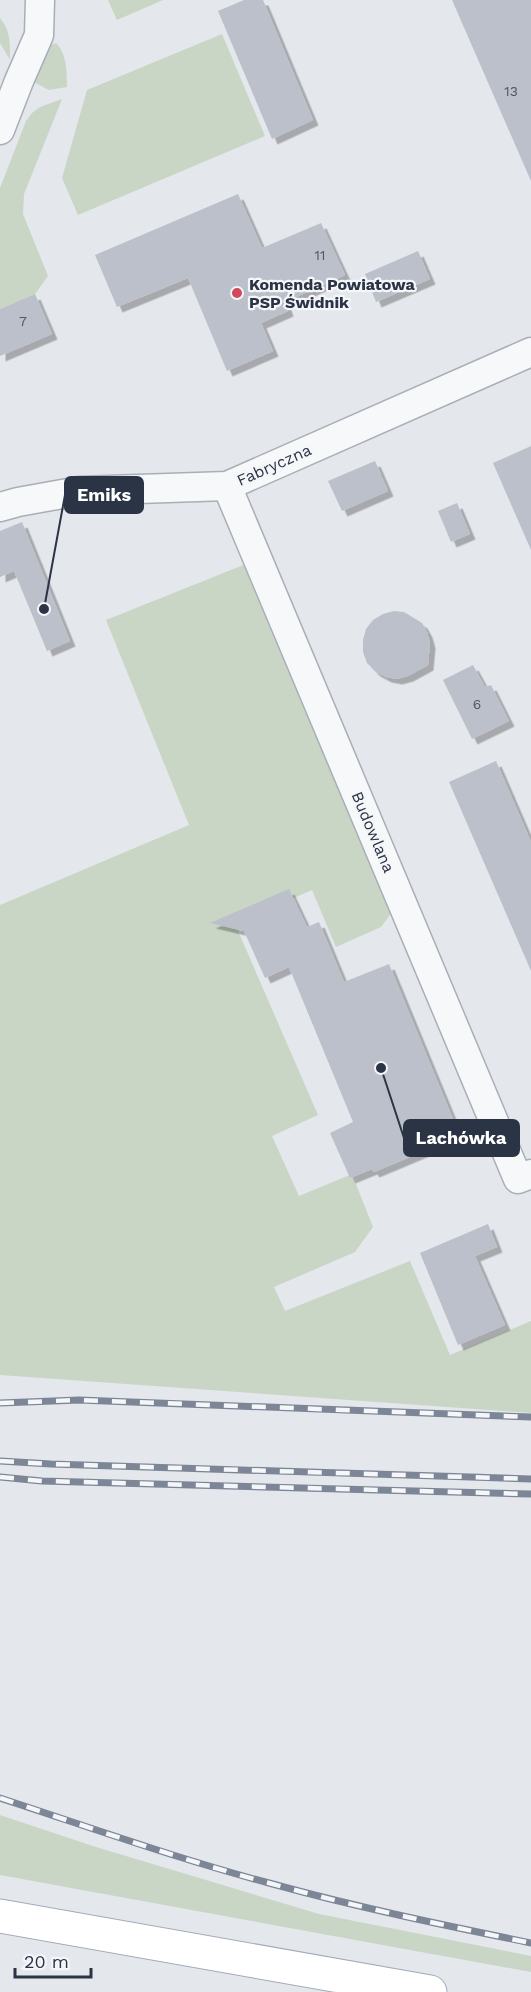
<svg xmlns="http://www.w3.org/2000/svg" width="531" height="1992" font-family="'Work Sans',sans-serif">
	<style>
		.green { fill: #c9d6c5 }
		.building { fill: #bbc0ca; filter: url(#shadow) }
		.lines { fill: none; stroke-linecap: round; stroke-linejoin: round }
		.minor-casing { stroke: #a9aeb7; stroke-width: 31 }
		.major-casing { stroke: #a3abb8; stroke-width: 35 }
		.minor { stroke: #f7f8fa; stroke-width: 28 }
		.major { stroke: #fff; stroke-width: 33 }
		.rail-casing { stroke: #7d8696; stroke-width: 7 }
		.rail { stroke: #f4f6f9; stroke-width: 4.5; stroke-dasharray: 14; stroke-linecap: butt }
		.poi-dot { fill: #d1495b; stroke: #f4f6f9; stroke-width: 2 }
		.labels { text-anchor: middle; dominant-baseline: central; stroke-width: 4.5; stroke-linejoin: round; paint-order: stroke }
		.number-label { font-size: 14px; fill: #4f5766 }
		.poi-label { font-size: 16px; font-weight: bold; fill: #2b3445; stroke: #f4f6f9; text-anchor: start }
		.street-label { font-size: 16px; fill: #2b3445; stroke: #f4f6f9 }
		.leader { fill: none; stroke: #2b3445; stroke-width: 2 }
		.callout-dot { fill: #2b3445; stroke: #f4f6f9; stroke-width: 2 }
		.callout { fill: #2b3445; stroke: #2b3445; stroke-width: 2 }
		.callout-label { font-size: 18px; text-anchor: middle; font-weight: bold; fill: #fff }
	</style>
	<defs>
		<filter id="shadow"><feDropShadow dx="5.5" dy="5.5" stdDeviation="0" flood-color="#0004"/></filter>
	</defs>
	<rect width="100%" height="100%" fill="#e4e7ec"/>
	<g class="green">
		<path d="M 108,0 L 163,0 L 117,20 Z"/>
		<path d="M 0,18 C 11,31 10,44 10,60 L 0,43 Z"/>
		<path d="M 222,34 L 265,136 L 78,215 L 62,178 L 87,90 Z"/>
		<path d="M 56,43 C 67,54 67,72 67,87 L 49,90 L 34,82 C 38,69 42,47 56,43 Z"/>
		<path d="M 62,99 L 24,194 L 23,214 L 48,276 L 35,294 L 0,309 L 0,188 L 26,121 L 32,113 L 40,107 Z"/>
		<path d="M 246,564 L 392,912 L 381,927 L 336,947 L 312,890 L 235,924 L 318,1115 L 272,1136 L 299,1196 L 352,1174 L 373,1227 L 355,1252 L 274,1287 L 285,1311 L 410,1261 L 450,1355 L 531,1321 L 531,1413 L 0,1375 L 0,905 L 189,825 L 106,620 Z"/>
		<path d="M 0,1815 L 96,1847 L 319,1914 L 531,1956 L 531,1972 L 0,1875 Z"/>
	</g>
	<g class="building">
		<path d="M 244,0 L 263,0 L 313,120 L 272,139 L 218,11 Z"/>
		<path d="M 452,0 L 531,0 L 531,181 Z"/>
		<path d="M 238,194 L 262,248 L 321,223 L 345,275 L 285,302 L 288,311 L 261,323 L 273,351 L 227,371 L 188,278 L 117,307 L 95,255 Z"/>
		<path d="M 418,251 L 430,279 L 376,302 L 365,274 Z"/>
		<path d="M 35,294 L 52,334 L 0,356 L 0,309 Z"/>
		<path d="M 531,446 L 531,550 L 493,463 Z"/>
		<path d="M 375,461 L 388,491 L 342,511 L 328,481 Z"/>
		<path d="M 457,503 L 470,534 L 451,542 L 438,511 Z"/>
		<path d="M 22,522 L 70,641 L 47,651 L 14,571 L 0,577 L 0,531 Z"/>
		<path d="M 394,611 L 404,612 L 422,623 L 427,632 L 430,643 L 428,665 L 408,676 L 397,679 L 386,677 L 375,671 L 367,663 L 363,652 L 363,640 L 366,629 L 373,620 L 383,614 Z"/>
		<path d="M 473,665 L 485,687 L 491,685 L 509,721 L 472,739 L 443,680 Z"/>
		<path d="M 496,761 L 531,842 L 531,971 L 449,782 Z"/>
		<path d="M 289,889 L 307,927 L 319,922 L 344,982 L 389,964 L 460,1136 L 374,1172 L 372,1169 L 350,1178 L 330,1133 L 353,1122 L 289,967 L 265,978 L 244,931 L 210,923 Z"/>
		<path d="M 488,1224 L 497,1247 L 475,1256 L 505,1325 L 458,1345 L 420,1253 Z"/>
	</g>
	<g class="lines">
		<defs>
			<g id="minor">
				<path d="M 0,130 L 19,81 L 39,35 L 40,0"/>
				<path d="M 227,486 L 518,1179 L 531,1174"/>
				<path d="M 0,507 L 18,502 L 79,491 L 227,486 L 531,352"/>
			</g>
			<path id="major" d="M 0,1916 L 430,1992"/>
		</defs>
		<use href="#minor" class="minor-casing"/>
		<use href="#major" class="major-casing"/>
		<use href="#minor" class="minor"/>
		<use href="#major" class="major"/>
		<defs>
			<g id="rail">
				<path d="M 0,1403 L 79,1400 L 531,1417"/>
				<path d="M 0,1461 L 51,1464 L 531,1479"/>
				<path d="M 0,1477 L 42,1481 L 531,1494"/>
				<path d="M 0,1798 C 89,1827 178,1859 269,1883 C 356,1907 443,1925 531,1943"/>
			</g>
		</defs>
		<use href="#rail" class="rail-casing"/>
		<use href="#rail" class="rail"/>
	</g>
	<circle class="poi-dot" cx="237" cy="293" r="6"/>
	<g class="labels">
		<g class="number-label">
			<text x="511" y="91">13</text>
			<text x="320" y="255">11</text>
			<text x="23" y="321">7</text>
			<text x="477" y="704">6</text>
		</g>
		<g class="poi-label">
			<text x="249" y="284">Komenda Powiatowa<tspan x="249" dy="18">PSP Świdnik</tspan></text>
		</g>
		<g class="street-label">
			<text transform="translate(274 465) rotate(-24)">Fabryczna</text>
			<text transform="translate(373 832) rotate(67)">Budowlana</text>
		</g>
	</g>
	<path class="leader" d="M44 609L65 495M381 1068L404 1138"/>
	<g class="callout-dot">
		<circle cx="44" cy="609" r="6"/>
		<circle cx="381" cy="1068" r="6"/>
	</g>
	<g class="callout">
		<rect x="65" y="477" width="78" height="36" rx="6"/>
		<rect x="404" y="1120" width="115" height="36" rx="6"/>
	</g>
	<g class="callout-label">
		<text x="104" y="501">Emiks</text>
		<text x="461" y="1144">Lachówka</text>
	</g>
	<path d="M15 1968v9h76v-9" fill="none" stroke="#2b3445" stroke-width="3"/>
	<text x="24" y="1968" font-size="18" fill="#2b3445" stroke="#f4f6f9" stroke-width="4.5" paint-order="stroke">20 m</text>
</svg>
